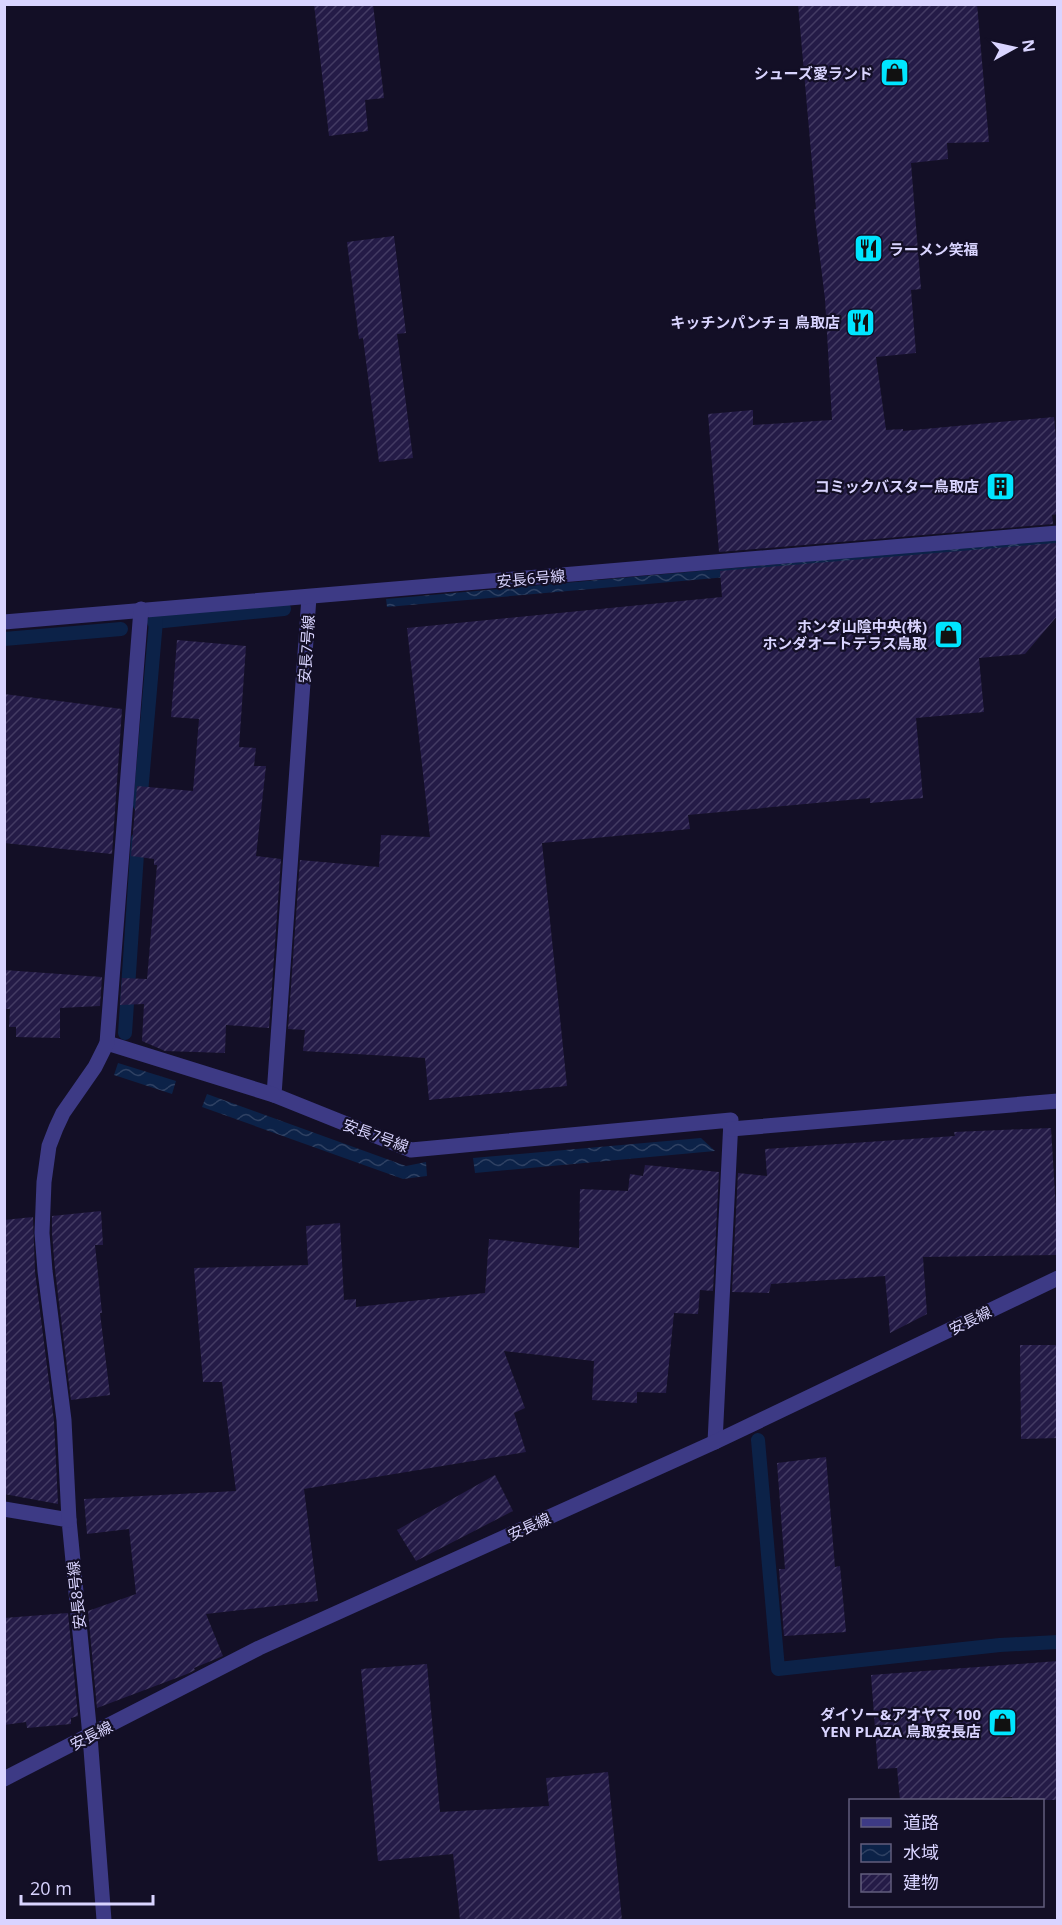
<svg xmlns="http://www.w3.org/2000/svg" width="1062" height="1925" font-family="'Open Sans','Noto Sans JP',sans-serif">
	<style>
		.water { fill: url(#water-waves) }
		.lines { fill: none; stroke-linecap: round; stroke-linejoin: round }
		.stream { stroke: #0c2248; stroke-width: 14 }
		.building { fill: url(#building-hatch) }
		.street { stroke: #3d3a85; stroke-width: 15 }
		.labels { text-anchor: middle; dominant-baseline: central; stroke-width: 4.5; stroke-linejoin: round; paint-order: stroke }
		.poi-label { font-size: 15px; font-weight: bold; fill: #d9d4ff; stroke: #130f26; text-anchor: end }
		.street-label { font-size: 15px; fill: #d9d4ff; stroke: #130f26 }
	</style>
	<defs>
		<pattern id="water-waves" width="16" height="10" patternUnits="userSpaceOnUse" patternTransform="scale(1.5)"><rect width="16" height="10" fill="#0c2248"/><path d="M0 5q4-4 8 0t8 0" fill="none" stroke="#2f4163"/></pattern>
		<pattern id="building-hatch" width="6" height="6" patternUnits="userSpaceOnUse" patternTransform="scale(1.5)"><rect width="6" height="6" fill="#241b47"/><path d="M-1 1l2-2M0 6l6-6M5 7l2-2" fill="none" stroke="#433b63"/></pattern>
	</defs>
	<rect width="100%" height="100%" fill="#130f26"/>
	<g class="water">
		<path d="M 1057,539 L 1057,548 L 387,607 L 386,599 Z"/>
		<path d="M 118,1063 L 176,1081 L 172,1094 L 114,1075 Z"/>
		<path d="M 207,1094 L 406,1166 L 426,1162 L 427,1176 L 403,1179 L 202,1107 Z"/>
		<path d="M 701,1138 L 715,1151 L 475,1173 L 473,1158 Z"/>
	</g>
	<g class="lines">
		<g class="stream">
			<path d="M 154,622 L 284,609"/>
			<path d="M 4,639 L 121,629"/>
			<path d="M 140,805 L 156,621"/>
			<path d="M 125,1033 L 138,839"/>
			<path d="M 758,1440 L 778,1669 L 1000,1645 L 1058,1642"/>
		</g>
	</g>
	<g class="building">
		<path d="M 314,4 L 373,4 L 384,98 L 365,100 L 368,131 L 329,136 Z"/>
		<path d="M 798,4 L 977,4 L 989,142 L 947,143 L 948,159 L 911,163 L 921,289 L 911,290 L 916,353 L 876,357 L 886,430 L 903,429 L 903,431 L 1054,417 L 1058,458 L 1058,514 L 1052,515 L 1053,524 L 719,552 L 708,414 L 753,410 L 753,425 L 832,420 L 825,299 L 814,209 L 816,209 Z"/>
		<path d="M 394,236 L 406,333 L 397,334 L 413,458 L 379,462 L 363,338 L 359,339 L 347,242 Z"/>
		<path d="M 1056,543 L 1058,561 L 1058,615 L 1025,654 L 979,658 L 984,712 L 916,718 L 923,798 L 870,803 L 870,798 L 688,815 L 690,829 L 542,843 L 567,1086 L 429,1100 L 425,1058 L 303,1051 L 305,1030 L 288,1029 L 300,860 L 379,867 L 381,835 L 430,837 L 407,628 L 722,597 L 720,571 Z"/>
		<path d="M 177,640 L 246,646 L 239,747 L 256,748 L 254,766 L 266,766 L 256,856 L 281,859 L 269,1028 L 226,1025 L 225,1053 L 165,1051 L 142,1041 L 144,1004 L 120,1005 L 122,978 L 147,979 L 157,865 L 154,865 L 154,859 L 131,856 L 137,786 L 193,791 L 199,719 L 171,717 Z"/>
		<path d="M 4,694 L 122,709 L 112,854 L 4,843 Z"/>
		<path d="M 4,970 L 102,977 L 100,1006 L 60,1008 L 60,1038 L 16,1037 L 16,1027 L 9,1027 L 10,1009 L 4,1009 Z"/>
		<path d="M 1051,1128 L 1056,1209 L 1058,1209 L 1058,1255 L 923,1257 L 927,1314 L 890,1333 L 885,1276 L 771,1284 L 769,1293 L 732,1292 L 738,1173 L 767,1176 L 765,1149 L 955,1136 L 954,1132 Z"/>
		<path d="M 645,1165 L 719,1172 L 713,1291 L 700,1290 L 698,1314 L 674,1313 L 666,1393 L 637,1392 L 637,1403 L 592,1400 L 594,1361 L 504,1351 L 525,1408 L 514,1413 L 526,1452 L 304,1489 L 318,1601 L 206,1614 L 223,1656 L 194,1668 L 195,1670 L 187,1674 L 97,1708 L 88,1611 L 136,1594 L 129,1529 L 87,1534 L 84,1499 L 236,1491 L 222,1382 L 203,1382 L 194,1268 L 308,1265 L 306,1226 L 340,1223 L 344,1300 L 356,1299 L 356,1307 L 485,1293 L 489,1239 L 579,1248 L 580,1189 L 628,1191 L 630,1174 L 643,1176 Z"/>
		<path d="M 101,1211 L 103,1245 L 95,1245 L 102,1313 L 100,1313 L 110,1395 L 71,1400 L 55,1270 L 52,1233 L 52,1216 Z"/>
		<path d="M 33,1217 L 35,1272 L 54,1421 L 58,1504 L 4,1494 L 4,1220 Z"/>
		<path d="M 1020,1345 L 1058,1345 L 1058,1438 L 1021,1439 Z"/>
		<path d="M 826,1457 L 835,1567 L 840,1566 L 846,1632 L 784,1636 L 779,1569 L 785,1569 L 777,1463 Z"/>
		<path d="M 495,1475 L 513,1511 L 416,1561 L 397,1530 Z"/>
		<path d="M 68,1613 L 78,1716 L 71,1718 L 71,1724 L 27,1728 L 26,1722 L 4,1725 L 4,1618 Z"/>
		<path d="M 1058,1661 L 1058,1800 L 1012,1800 L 1012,1797 L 967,1800 L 900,1800 L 897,1768 L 878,1769 L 871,1675 Z"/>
		<path d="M 427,1664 L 440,1812 L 549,1806 L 546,1778 L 608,1772 L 622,1920 L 460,1920 L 453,1854 L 378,1861 L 361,1669 Z"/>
	</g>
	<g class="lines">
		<g class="street">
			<path d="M 309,597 L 274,1095 L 411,1150 L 731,1120 L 715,1442"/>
			<path d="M 4,622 L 1058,533"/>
			<path d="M 107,1043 L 274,1095"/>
			<path d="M 731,1129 L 1058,1101"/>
			<path d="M 4,1509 L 69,1520 L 90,1736 L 104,1920"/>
			<path d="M 69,1520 L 64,1420 L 45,1271 L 42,1233 L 44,1182 L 49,1146 L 56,1128 L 63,1113 L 95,1067 L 107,1043 L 141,609"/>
			<path d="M 4,1779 L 259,1648 L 715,1442 L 1058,1278"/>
		</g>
	</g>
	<defs>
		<symbol id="shop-square" viewBox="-11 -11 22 22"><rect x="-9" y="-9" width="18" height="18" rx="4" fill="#00e5ff" stroke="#130f26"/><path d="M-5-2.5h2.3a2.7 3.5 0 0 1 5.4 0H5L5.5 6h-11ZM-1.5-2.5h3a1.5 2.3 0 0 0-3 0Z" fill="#111"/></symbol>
		<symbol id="restaurant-square" viewBox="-11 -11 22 22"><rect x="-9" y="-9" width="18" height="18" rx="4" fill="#00e5ff" stroke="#130f26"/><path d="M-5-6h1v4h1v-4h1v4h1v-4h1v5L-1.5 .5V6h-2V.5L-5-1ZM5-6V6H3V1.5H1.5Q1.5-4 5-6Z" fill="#111"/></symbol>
		<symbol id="building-square" viewBox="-11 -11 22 22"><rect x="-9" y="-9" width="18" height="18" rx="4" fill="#00e5ff" stroke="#130f26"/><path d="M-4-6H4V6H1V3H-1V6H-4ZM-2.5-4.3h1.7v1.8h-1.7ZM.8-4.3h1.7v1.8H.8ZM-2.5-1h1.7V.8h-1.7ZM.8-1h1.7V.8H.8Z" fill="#111"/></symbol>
	</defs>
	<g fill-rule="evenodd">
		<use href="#shop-square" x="878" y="56" width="33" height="33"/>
		<use href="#restaurant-square" x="852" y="232" width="33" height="33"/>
		<use href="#restaurant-square" x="844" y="306" width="33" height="33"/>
		<use href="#building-square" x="984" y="470" width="33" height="33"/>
		<use href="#shop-square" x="932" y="618" width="33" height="33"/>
		<use href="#shop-square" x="986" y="1706" width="33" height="33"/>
	</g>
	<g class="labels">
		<g class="poi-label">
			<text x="873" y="73">シューズ愛ランド</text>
			<text x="889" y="249" text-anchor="start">ラーメン笑福</text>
			<text x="840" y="322">キッチンパンチョ 鳥取店</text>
			<text x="979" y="486">コミックバスター鳥取店</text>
			<text x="927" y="626">ホンダ山陰中央(株)<tspan x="927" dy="17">ホンダオートテラス鳥取</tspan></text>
			<text x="981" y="1714">ダイソー&amp;アオヤマ 100<tspan x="981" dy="17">YEN PLAZA 鳥取安長店</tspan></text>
		</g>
		<g class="street-label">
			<text transform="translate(531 578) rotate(-5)">安長6号線</text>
			<text transform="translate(306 649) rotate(-86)">安長7号線</text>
			<text transform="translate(376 1135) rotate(20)">安長7号線</text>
			<text transform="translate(970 1320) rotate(-26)">安長線</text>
			<text transform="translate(529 1526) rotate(-24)">安長線</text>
			<text transform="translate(76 1595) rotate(-96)">安長8号線</text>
			<text transform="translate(91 1735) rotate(-27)">安長線</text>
		</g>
	</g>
	<rect width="1062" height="1925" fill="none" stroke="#d9d4ff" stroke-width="12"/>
	<rect x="849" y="1799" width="195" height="108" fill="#130f26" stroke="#625e7d" stroke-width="1.5"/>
	<rect x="861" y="1818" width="30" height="9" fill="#3d3a85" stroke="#625e7d" stroke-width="1.5"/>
	<text x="903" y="1829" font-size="18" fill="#d9d4ff">道路</text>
	<rect x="861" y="1844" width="30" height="18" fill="url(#water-waves)" stroke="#625e7d" stroke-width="1.5"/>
	<text x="903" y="1859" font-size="18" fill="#d9d4ff">水域</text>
	<rect x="861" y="1874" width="30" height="18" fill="url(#building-hatch)" stroke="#625e7d" stroke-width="1.5"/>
	<text x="903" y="1889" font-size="18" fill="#d9d4ff">建物</text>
	<g transform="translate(1014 48) rotate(82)" stroke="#130f26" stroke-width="4.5" paint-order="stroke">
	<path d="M0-4.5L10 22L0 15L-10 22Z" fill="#d9d4ff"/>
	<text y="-9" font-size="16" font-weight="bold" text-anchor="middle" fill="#d9d4ff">N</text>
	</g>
	<path d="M21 1895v9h132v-9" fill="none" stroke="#d9d4ff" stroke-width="3"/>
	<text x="30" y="1895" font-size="18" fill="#d9d4ff" stroke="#130f26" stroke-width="4.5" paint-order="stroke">20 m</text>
</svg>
